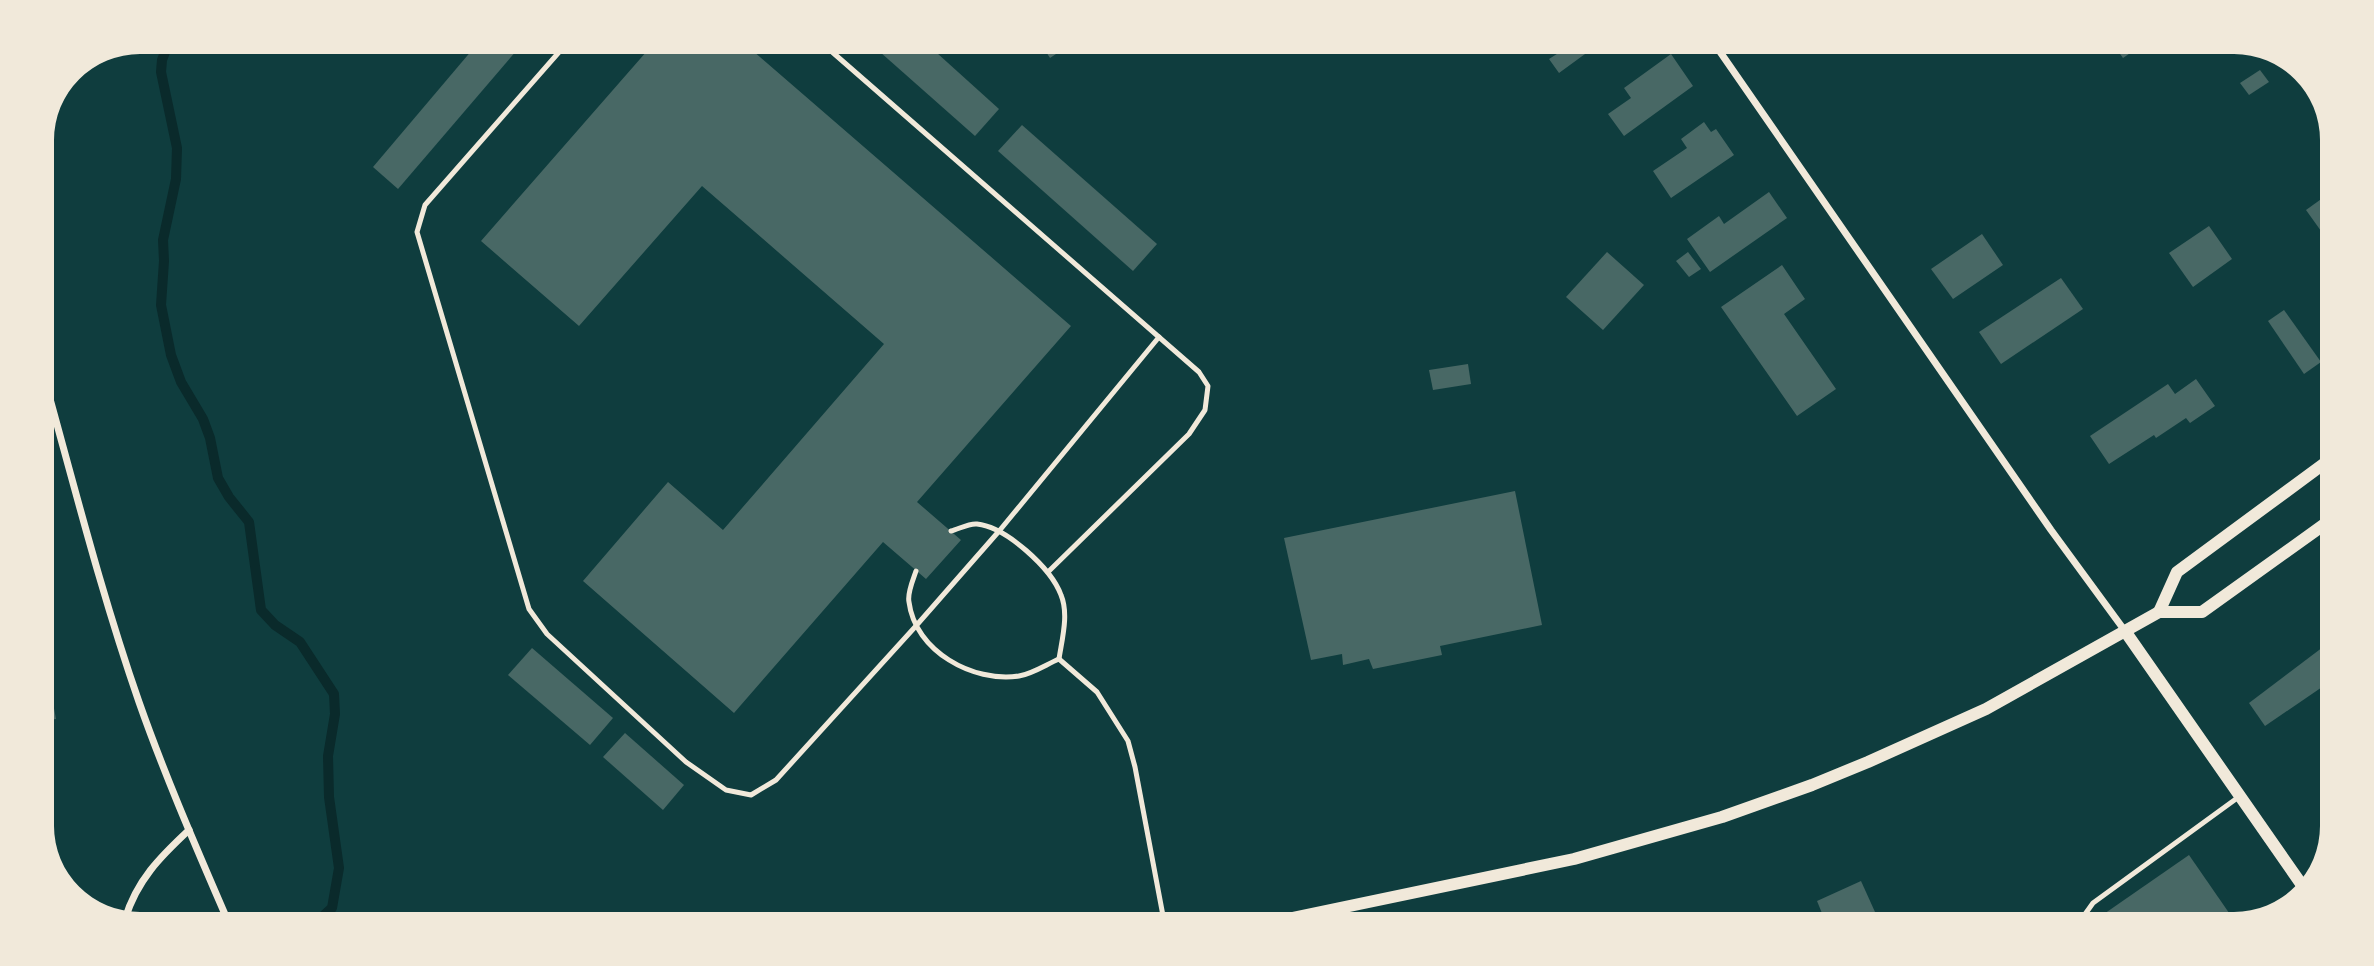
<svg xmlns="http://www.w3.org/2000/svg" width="2374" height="966" font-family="Helvetica,sans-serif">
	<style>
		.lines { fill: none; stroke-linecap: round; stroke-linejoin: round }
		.stream { stroke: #0a2a2b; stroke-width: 10 }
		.building { fill: #486865 }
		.service { stroke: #f1e9da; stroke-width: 5 }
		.minor { stroke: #f1e9da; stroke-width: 7 }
		.tertiary { stroke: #f1e9da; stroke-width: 12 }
	</style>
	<rect width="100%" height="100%" fill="#0f3d3e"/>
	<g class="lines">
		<path class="stream" d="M 169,42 L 162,60 L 161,72 L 177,148 L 176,179 L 163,240 L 164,261 L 161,305 L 171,355 L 181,382 L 203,419 L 210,438 L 218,478 L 229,497 L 249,522 L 261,610 L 275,625 L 300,642 L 334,694 L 335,714 L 328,756 L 329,797 L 339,868 L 332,908 L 320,919"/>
	</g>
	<g class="building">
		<path d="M 478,43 L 523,43 L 398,189 L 373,167 Z"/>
		<path d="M 654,43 L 745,44 L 1071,326 L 917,502 L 961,540 L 926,579 L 883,542 L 734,713 L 583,581 L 668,482 L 723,530 L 884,344 L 702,186 L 579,326 L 481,241 Z"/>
		<path d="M 871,44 L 927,44 L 999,109 L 975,136 Z"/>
		<path d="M 1041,44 L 1071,44 L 1050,58 Z"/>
		<path d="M 1556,46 L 1596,46 L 1559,73 L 1549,59 L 1560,52 Z"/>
		<path d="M 2115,47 L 2139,47 L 2123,58 Z"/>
		<path d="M 1671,54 L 1693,86 L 1624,136 L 1608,114 L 1631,98 L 1624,88 Z"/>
		<path d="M 2294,68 L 2312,81 L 2322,106 L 2321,107 Z"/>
		<path d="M 2260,70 L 2269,82 L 2249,95 L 2240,83 Z"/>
		<path d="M 1704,122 L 1711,132 L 1716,129 L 1734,155 L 1671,198 L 1653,171 L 1687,148 L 1681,139 Z"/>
		<path d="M 1022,125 L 1157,244 L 1133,271 L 998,151 Z"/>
		<path d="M 1769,192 L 1787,218 L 1710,272 L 1687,239 L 1719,216 L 1724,224 Z"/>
		<path d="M 2331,192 L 2331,224 L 2321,231 L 2306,210 Z"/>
		<path d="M 2209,226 L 2232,259 L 2193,287 L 2169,253 Z"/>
		<path d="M 1982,234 L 2003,265 L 1953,299 L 1931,269 Z"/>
		<path d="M 1607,252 L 1644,285 L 1603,330 L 1566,297 Z"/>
		<path d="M 1688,252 L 1701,269 L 1689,277 L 1676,261 Z"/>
		<path d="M 1782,265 L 1805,299 L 1784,314 L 1836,389 L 1797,416 L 1721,307 Z"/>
		<path d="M 2061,278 L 2083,309 L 2001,364 L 1979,332 Z"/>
		<path d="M 2284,310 L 2321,362 L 2304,374 L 2268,321 Z"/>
		<path d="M 1468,364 L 1471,384 L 1433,390 L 1429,370 Z"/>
		<path d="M 2196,379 L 2215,406 L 2190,423 L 2186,418 L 2156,438 L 2154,435 L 2109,464 L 2090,436 L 2168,384 L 2175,394 Z"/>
		<path d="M 1515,491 L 1542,625 L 1440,646 L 1442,655 L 1373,669 L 1369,659 L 1343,665 L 1342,654 L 1311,660 L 1284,538 Z"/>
		<path d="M 2327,644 L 2328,683 L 2265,726 L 2249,703 Z"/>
		<path d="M 532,648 L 613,718 L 590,745 L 508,675 Z"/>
		<path d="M 49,682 L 56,719 L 42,721 L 42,683 Z"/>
		<path d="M 625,733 L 684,785 L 663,810 L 603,757 Z"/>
		<path d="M 2189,855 L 2236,923 L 2107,924 L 2101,916 Z"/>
		<path d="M 1861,881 L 1880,923 L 1826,923 L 1817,901 Z"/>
	</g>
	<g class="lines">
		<g class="service">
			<path d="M 567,43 L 425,205 L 417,232 L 529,609 L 547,634 L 686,762 L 726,790 L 751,795 L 776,780 L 915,627 L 1000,530 L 1159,337"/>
			<path d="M 823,44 L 1199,372 L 1208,386 L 1205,410 L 1189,434 L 1048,572"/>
			<path d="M 951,531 C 959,529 969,523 977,524 C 1006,527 1051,568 1061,595 C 1069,614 1062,639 1059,659"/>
			<path d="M 916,571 C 913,580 907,593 909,602 C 915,651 973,683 1019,676 C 1032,674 1047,664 1059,659"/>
			<path d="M 1059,659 L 1097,692 L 1128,741 L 1135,767 L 1164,921"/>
			<path d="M 2078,924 L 2093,903 L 2240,796"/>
		</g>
		<g class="minor">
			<path d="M 1716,46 L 2051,530 L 2125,631"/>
			<path d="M 42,370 C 73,481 101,593 139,702 C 165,776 196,847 227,919"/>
			<path d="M 125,919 C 137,880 160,857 189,830"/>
		</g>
		<g class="tertiary">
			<path d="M 2159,612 L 2177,572 L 2329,460"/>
			<path d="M 2125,631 L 2304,888"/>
			<path d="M 1273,922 L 1574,859 L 1722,817 L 1812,785 L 1868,762 L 1986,709 L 2159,612 L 2202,612 L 2329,521"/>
		</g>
	</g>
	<path d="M0 0H2374V966H0ZM140 54H2234A86 86 0 0 1 2320 140V826A86 86 0 0 1 2234 912H140A86 86 0 0 1 54 826V140A86 86 0 0 1 140 54Z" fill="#f1e9da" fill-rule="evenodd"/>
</svg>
